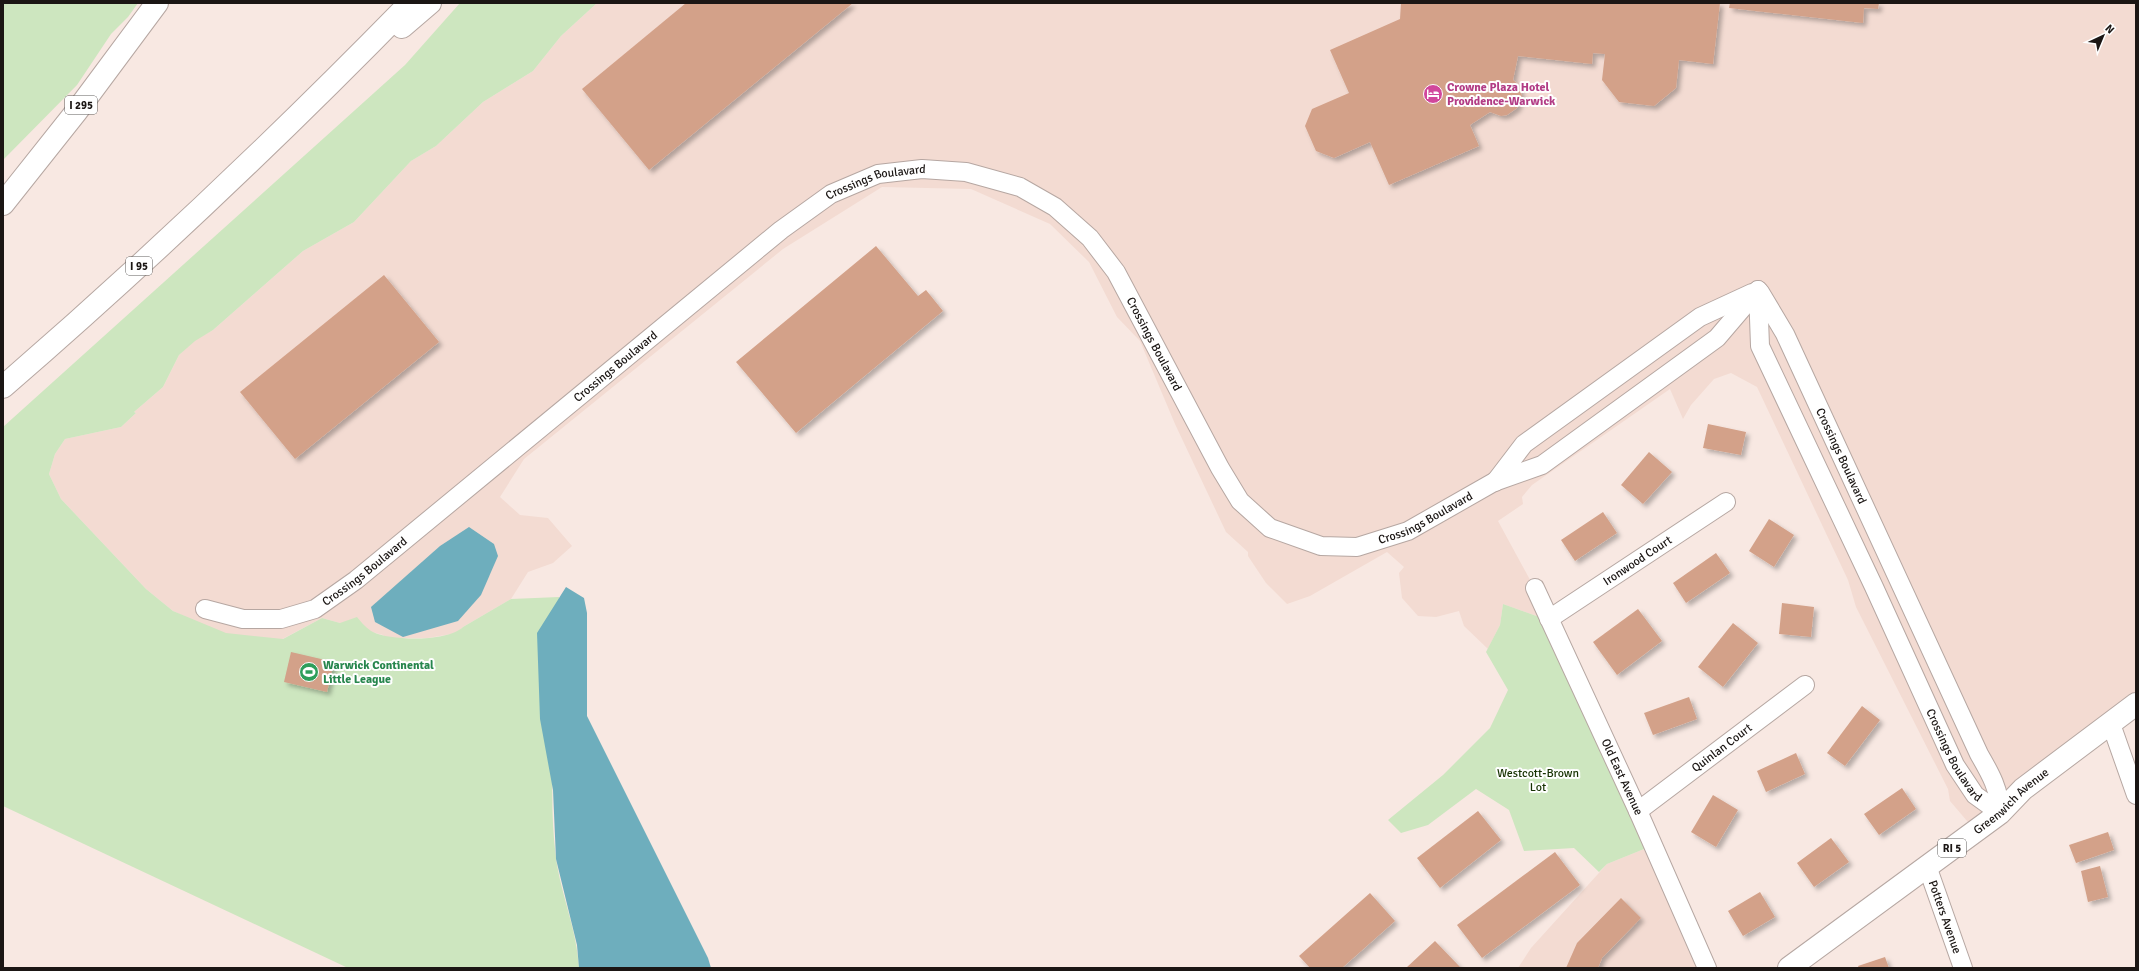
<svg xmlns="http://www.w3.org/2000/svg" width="2139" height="971" font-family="Signika,sans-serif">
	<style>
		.built { fill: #f3dbd2 }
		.green { fill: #cde6bf }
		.water { fill: #6eaebd }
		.building { fill: #d3a189; filter: url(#shadow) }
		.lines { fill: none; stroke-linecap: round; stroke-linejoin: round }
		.minor-casing { stroke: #b6a7a2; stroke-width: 20 }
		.primary-casing { stroke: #b6a7a2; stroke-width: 24 }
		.motorway-casing { stroke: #b6a7a2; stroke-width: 24 }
		.minor { stroke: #fff; stroke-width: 18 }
		.primary { stroke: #fff; stroke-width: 22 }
		.motorway { stroke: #fff; stroke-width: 22 }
		.labels { text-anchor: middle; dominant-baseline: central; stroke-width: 4; stroke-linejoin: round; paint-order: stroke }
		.shield { fill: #fff; stroke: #5f5c5a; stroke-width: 1 }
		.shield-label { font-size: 11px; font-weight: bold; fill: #1b1614 }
		.hotel-label { font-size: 12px; font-weight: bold; fill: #b23c85; stroke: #fff; text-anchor: start }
		.street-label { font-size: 12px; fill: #1b1614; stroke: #fff }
		.leisure-label { font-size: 12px; font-weight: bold; fill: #27864d; stroke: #fff; text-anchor: start }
		.park-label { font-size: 12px; fill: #173202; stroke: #fff }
	</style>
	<defs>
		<filter id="shadow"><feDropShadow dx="3.5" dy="3.5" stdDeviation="2" flood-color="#0004"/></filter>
	</defs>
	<rect width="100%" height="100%" fill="#f8e8e2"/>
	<g class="built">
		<path d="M 597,3 L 2136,3 L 2136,712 L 1973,828 L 1950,801 L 1948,789 L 1856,607 L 1848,580 L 1757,387 L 1731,373 L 1714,379 L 1691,405 L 1683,419 L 1670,389 L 1532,485 L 1522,497 L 1523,504 L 1498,521 L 1553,622 L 1503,604 L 1500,625 L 1488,649 L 1464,626 L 1459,611 L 1436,617 L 1418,616 L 1402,598 L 1399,573 L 1404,567 L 1387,552 L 1310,596 L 1287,604 L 1266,583 L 1248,556 L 1248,552 L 1226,532 L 1175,424 L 1140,341 L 1117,317 L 1089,262 L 1050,224 L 971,189 L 882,187 L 783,249 L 524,459 L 500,497 L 520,515 L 548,518 L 572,546 L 553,563 L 528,572 L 511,599 L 463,627 L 457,633 L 428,638 L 386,638 L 383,635 L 322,618 L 273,644 L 227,637 L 173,611 L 146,589 L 61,499 L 49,474 L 55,454 L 65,439 L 121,427 L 136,413 L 134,412 L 163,387 L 179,355 L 195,340 L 213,330 L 303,251 L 354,222 L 411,161 L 436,146 L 483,102 L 533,71 L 561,36 Z"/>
		<path d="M 1654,845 L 1709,968 L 1518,968 L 1531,948 L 1607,864 Z"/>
	</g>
	<g class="green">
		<path d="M 3,3 L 138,3 L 128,17 L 111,34 L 77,85 L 3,160 Z"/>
		<path d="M 460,3 L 597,3 L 561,36 L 533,71 L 483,102 L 436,146 L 411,161 L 354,222 L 303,251 L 213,330 L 195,341 L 179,355 L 163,387 L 134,412 L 136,413 L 121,427 L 65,439 L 55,454 L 49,474 L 61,499 L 146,589 L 173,611 L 226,633 L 283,639 L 322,618 L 340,623 L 357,617 C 361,622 367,629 373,632 C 391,641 448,642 463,627 L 511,599 L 559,597 C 562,684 545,772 556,858 C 561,895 577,930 579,968 L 348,968 L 3,806 L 3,427 L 405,65 Z"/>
		<path d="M 1503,604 L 1553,622 L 1654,845 L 1607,864 L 1599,872 L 1574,848 L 1524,851 L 1509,810 L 1476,789 L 1428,825 L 1401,833 L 1388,820 L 1443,775 L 1490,728 L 1508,690 L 1486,652 L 1500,625 Z"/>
	</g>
	<g class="water">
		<path d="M 469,527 L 494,544 L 498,556 L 481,595 L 458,621 L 403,637 L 375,622 L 371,607 L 440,546 Z"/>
		<path d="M 566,587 L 584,598 L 587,613 L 587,716 L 708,958 L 711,968 L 579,968 L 577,945 L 556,859 L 553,790 L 540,719 L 537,633 Z"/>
	</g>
	<g class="building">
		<path d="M 686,3 L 853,3 L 649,170 L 582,89 Z"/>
		<path d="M 1401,3 L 1720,3 L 1713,64 L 1679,60 L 1676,88 L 1654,106 L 1619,102 L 1602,80 L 1605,54 L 1593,53 L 1592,64 L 1518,56 L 1513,80 L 1518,84 L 1522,96 L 1517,108 L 1507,115 L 1501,116 L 1490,112 L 1470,125 L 1479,146 L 1389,185 L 1370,142 L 1334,158 L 1316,151 L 1305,126 L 1312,109 L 1349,93 L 1330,50 L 1400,19 Z"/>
		<path d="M 1730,3 L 1879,3 L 1878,9 L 1864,8 L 1863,23 L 1729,8 Z"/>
		<path d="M 876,246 L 918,296 L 926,290 L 943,311 L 796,433 L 736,362 Z"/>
		<path d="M 384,275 L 439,342 L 295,459 L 240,392 Z"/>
		<path d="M 1708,424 L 1746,432 L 1741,455 L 1703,448 Z"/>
		<path d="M 1649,452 L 1672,472 L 1643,504 L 1621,485 Z"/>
		<path d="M 1603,512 L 1617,533 L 1575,561 L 1561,540 Z"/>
		<path d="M 1769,519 L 1794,535 L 1774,567 L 1749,551 Z"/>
		<path d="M 1716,553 L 1730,573 L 1686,603 L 1673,583 Z"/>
		<path d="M 1782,603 L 1814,607 L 1811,637 L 1779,634 Z"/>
		<path d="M 1638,609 L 1662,641 L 1617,675 L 1593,642 Z"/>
		<path d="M 1733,623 L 1758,643 L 1723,687 L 1698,667 Z"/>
		<path d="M 291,652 L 334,662 L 327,692 L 284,682 Z"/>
		<path d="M 1689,697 L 1697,719 L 1653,735 L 1644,713 Z"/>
		<path d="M 1862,706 L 1880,720 L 1845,766 L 1827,753 Z"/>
		<path d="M 1796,753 L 1805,774 L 1766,792 L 1757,771 Z"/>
		<path d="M 1902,788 L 1916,809 L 1879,835 L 1864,814 Z"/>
		<path d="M 1713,795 L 1738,810 L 1716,847 L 1691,832 Z"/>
		<path d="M 1478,811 L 1501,840 L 1440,888 L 1417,858 Z"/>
		<path d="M 2108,832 L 2114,850 L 2076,863 L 2069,845 Z"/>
		<path d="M 1831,838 L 1849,862 L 1814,887 L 1797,863 Z"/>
		<path d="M 1555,852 L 1580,885 L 1482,958 L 1457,925 Z"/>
		<path d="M 2100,866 L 2108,897 L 2088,902 L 2081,871 Z"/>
		<path d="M 1760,892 L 1775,917 L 1743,936 L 1728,911 Z"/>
		<path d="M 1370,893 L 1395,921 L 1342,968 L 1310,968 L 1299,956 Z"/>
		<path d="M 1621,898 L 1641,918 L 1602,958 L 1598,968 L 1566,968 L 1577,943 Z"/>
		<path d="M 1435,941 L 1461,968 L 1406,968 Z"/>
		<path d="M 1885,957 L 1889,968 L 1859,968 L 1858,966 Z"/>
	</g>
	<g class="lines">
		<defs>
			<g id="minor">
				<path id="s1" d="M 1758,290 L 1760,346 L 1874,587 L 1955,765 L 1975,795 L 2000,813"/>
				<path id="s2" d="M 1760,292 L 1785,334 L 1979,754 C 1990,773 2000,790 2000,813"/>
				<path d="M 1495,482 L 1524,444 L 1700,317 L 1752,293"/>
				<path id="s3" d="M 1535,588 L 1638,811 L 1707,968"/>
				<path id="s4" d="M 205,609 L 243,619 L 281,619 L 315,609 L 356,580 L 781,230 L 831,194 L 878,174 L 922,169 L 966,172 L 1020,187 L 1055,207 L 1090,238 L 1116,272 L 1220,468 L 1240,501 L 1270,528 L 1321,546 L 1357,547 L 1408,531 L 1494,482 L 1542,465 L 1717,338 L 1758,290"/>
				<path id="s5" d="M 1549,619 L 1726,502"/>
				<path d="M 2111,724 L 2136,795"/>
				<path id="s6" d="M 1638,811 L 1805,685"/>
				<path id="s7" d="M 1927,866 L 1963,968"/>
			</g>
			<g id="primary">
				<path id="s8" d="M 1789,968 L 2000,813 L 2023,789 L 2136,704"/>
			</g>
			<g id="motorway">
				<path d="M 402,27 L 430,3"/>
				<path d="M 3,204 L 76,112 L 157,3"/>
				<path d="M 3,387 C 144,265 280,136 410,3"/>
			</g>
		</defs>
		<use href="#minor" class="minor-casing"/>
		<use href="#primary" class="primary-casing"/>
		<use href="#motorway" class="motorway-casing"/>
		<use href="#minor" class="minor"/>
		<use href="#primary" class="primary"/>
		<use href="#motorway" class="motorway"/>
	</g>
	<defs>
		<symbol id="hotel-disc" viewBox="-11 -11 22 22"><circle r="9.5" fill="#d1479c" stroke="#fff"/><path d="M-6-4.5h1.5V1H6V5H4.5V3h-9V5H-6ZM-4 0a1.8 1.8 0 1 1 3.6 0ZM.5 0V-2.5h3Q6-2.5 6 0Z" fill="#fff"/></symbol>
		<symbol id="stadium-disc" viewBox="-11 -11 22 22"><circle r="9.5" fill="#2e9e5b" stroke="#fff"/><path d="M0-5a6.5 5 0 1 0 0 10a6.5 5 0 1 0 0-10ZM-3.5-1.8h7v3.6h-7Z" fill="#fff"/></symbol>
	</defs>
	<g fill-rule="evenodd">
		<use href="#hotel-disc" x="1422" y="83" width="22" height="22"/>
		<use href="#stadium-disc" x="298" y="661" width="22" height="22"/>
	</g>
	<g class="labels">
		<g class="shield">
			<rect x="65" y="96" width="32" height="18" rx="3"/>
			<rect x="126" y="257" width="26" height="18" rx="3"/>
			<rect x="1938" y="839" width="28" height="18" rx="3"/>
		</g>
		<g class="shield-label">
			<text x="81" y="105">I 295</text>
			<text x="139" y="266">I 95</text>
			<text x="1952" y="848">RI 5</text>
		</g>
		<g class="hotel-label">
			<text x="1447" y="87">Crowne Plaza Hotel<tspan x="1447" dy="14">Providence-Warwick</tspan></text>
		</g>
		<g class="street-label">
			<text stroke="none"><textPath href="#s4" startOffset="822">Crossings Boulavard</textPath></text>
			<text stroke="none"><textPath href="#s4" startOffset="1182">Crossings Boulavard</textPath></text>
			<text stroke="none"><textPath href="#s4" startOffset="499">Crossings Boulavard</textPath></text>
			<text stroke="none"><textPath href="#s2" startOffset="183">Crossings Boulavard</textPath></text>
			<text stroke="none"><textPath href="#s4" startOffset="1566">Crossings Boulavard</textPath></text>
			<text stroke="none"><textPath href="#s5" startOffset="106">Ironwood Court</textPath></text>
			<text stroke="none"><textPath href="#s4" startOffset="175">Crossings Boulavard</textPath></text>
			<text stroke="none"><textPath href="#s6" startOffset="105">Quinlan Court</textPath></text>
			<text stroke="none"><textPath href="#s1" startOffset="509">Crossings Boulavard</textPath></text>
			<text stroke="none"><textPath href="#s3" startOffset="208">Old East Avenue</textPath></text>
			<text stroke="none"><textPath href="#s8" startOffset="278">Greenwich Avenue</textPath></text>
			<text stroke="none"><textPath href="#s7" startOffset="54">Potters Avenue</textPath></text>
		</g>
		<g class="leisure-label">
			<text x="323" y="665">Warwick Continental<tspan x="323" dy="14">Little League</tspan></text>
		</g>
		<g class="park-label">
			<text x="1538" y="773">Westcott-Brown<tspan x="1538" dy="14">Lot</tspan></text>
		</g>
	</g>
	<rect width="2139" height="971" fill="none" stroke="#1b1614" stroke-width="8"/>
	<g transform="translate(2103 36) rotate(44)" stroke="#ffffff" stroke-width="3" paint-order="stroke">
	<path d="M0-3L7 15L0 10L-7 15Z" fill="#1b1614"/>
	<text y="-6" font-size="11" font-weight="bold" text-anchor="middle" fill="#1b1614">N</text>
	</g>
</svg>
